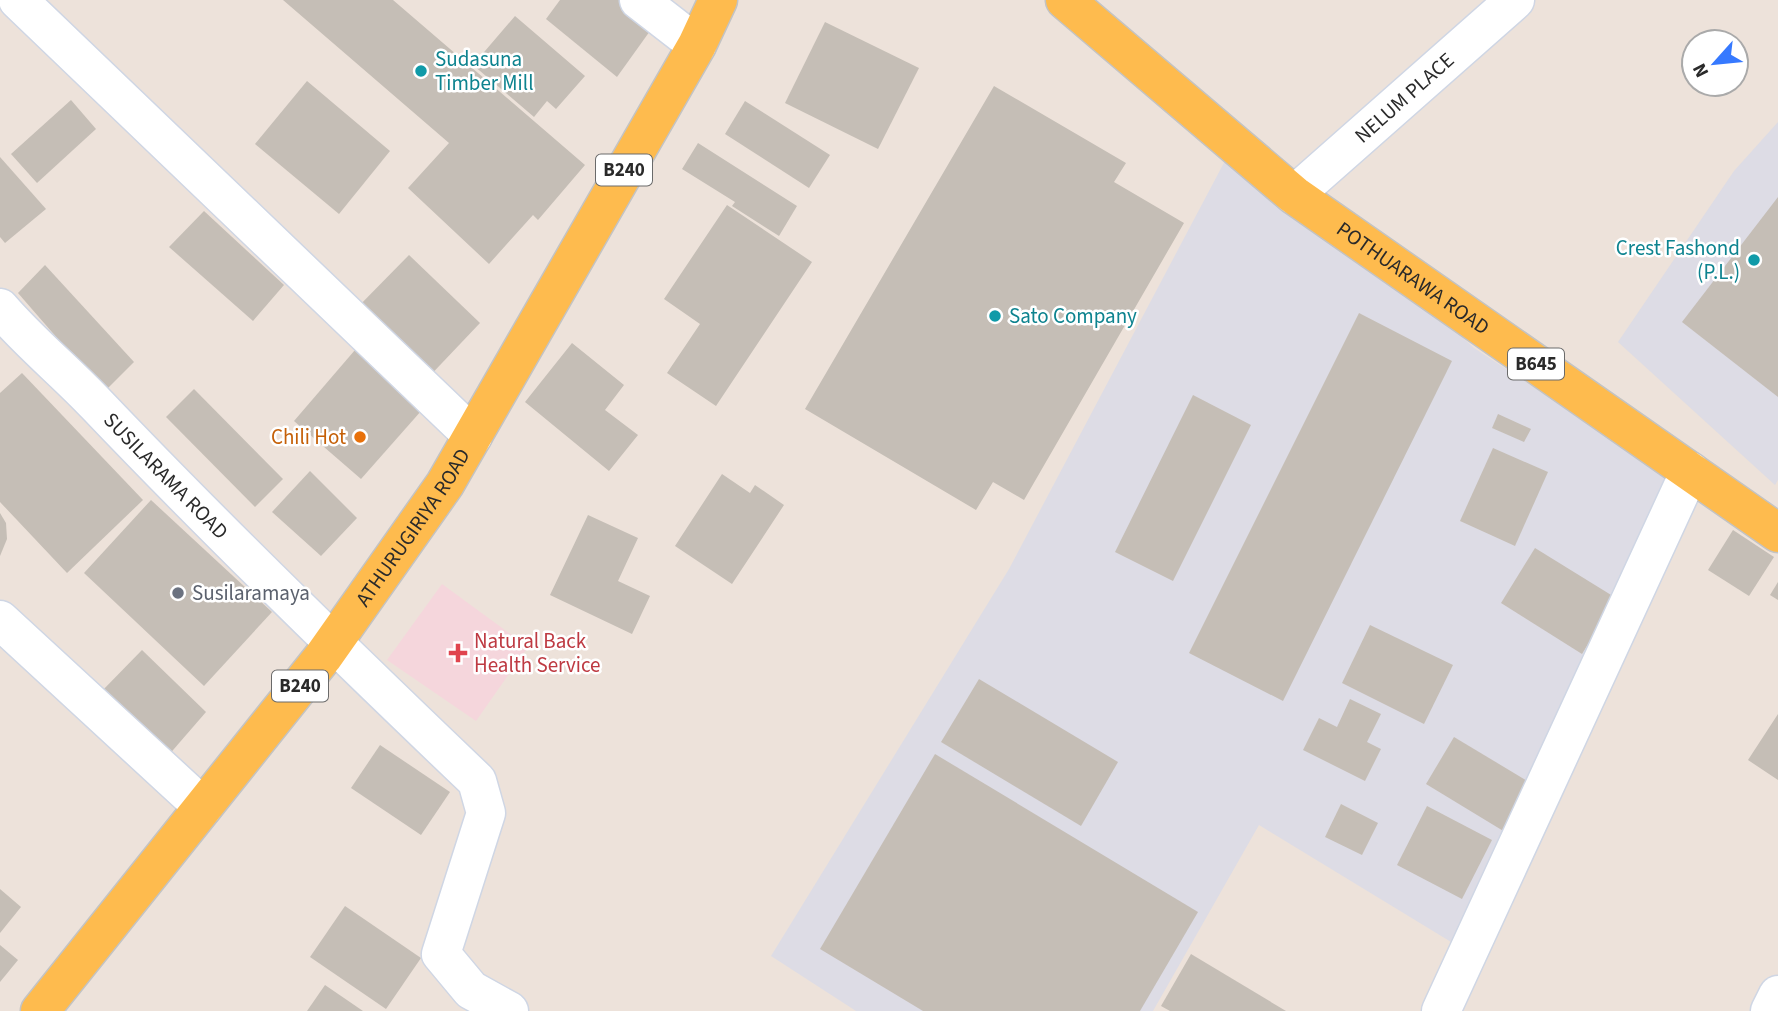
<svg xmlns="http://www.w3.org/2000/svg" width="1778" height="1011" font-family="'Source Sans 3',sans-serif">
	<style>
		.industrial { fill: #dddce5 }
		.medical { fill: #f5d6dc }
		.building { fill: #c5beb6 }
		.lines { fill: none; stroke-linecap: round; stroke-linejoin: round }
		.minor-casing { stroke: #cfd6e4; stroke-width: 41 }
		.major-casing { stroke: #c3c3c3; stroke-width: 41 }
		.minor { stroke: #fff; stroke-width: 38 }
		.major { stroke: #febb4e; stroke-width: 38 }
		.culture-dot { fill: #0f9aa8; stroke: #fff; stroke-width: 2.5 }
		.food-dot { fill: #e8710a; stroke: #fff; stroke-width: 2.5 }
		.worship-dot { fill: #6b7280; stroke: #fff; stroke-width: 2.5 }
		.health-dot { fill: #e0444e; stroke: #fff; stroke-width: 2.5 }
		.labels { text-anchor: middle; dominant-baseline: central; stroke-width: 5; stroke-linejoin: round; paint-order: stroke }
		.shield { fill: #fff; stroke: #6a6a6a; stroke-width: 2 }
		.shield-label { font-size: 19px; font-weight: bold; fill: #2a2a2a }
		.culture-label { font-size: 21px; fill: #0d838f; stroke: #fff; text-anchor: start }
		.street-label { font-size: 21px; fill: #2a2a2a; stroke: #fff }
		.food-label { font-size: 21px; fill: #c56008; stroke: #fff; text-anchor: end }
		.worship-label { font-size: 21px; fill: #5b616d; stroke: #fff; text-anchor: start }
		.health-label { font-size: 21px; fill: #be3a42; stroke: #fff; text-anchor: start }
	</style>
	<rect width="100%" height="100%" fill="#ede2da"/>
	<g class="industrial">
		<path d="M 1778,122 L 1778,480 L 1775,485 L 1618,342 L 1734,171 Z"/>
		<path d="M 1227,157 L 1333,218 L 1474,348 L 1697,494 L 1479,959 L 1259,825 L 1153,1011 L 856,1011 L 771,956 L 1009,569 Z"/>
	</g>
	<path class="medical" d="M 442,584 L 528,647 L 476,721 L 387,660 Z"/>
	<g class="building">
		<path d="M 283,0 L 393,0 L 585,165 L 538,220 L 533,215 L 489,264 L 408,188 L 449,143 Z"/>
		<path d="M 560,0 L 624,0 L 655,24 L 617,77 L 546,19 Z"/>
		<path d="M 515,16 L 585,76 L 556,109 L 547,101 L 534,117 L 473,65 Z"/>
		<path d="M 825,22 L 919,68 L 878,149 L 785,103 Z"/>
		<path d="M 307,81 L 390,151 L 339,214 L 255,144 Z"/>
		<path d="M 994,86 L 1126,163 L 1114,182 L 1184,223 L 1024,500 L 993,482 L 976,510 L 805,409 Z"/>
		<path d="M 71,100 L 96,129 L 37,183 L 11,154 Z"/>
		<path d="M 745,101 L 830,155 L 809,188 L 725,134 Z"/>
		<path d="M 698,143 L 797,206 L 779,236 L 732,206 L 735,202 L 682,169 Z"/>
		<path d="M 0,157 L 46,209 L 5,243 L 0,237 Z"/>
		<path d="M 1778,197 L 1778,397 L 1682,322 Z"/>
		<path d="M 727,205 L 812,262 L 716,406 L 667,373 L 700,324 L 664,299 Z"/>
		<path d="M 204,211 L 284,285 L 253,321 L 169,247 Z"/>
		<path d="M 409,255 L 480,323 L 423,383 L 352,313 Z"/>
		<path d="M 45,265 L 134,362 L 104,392 L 18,293 Z"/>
		<path d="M 1359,313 L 1452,361 L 1283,701 L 1189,653 Z"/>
		<path d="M 361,343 L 429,402 L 361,479 L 294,421 Z"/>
		<path d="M 572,343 L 624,385 L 605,410 L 638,435 L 609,471 L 525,402 Z"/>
		<path d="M 22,373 L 143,500 L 67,573 L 0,502 L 0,393 Z"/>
		<path d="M 194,389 L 283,479 L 255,507 L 166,417 Z"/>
		<path d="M 1193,395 L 1251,425 L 1173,581 L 1115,552 Z"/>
		<path d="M 1498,414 L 1531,429 L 1524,442 L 1492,428 Z"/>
		<path d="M 1493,448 L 1548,472 L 1515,546 L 1460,521 Z"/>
		<path d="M 310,471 L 357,518 L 321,556 L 272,512 Z"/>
		<path d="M 722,474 L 750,493 L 755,485 L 784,505 L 732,584 L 675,546 Z"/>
		<path d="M 151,500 L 272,612 L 204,686 L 84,573 Z"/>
		<path d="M 0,513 L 6,523 L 7,539 L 0,556 Z"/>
		<path d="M 588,515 L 638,538 L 618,581 L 650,596 L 632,634 L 550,595 Z"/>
		<path d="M 1733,530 L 1774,557 L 1749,596 L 1708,570 Z"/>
		<path d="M 1535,548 L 1616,598 L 1582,654 L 1501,603 Z"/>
		<path d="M 1778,582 L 1778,600 L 1770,595 Z"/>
		<path d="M 1370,625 L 1453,665 L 1424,724 L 1342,683 Z"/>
		<path d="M 142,650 L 206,712 L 167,757 L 101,692 Z"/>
		<path d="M 979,679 L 1118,762 L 1081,826 L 941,742 Z"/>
		<path d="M 1350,699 L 1381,714 L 1367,742 L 1381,749 L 1365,781 L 1303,750 L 1319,718 L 1337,727 Z"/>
		<path d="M 1778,714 L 1778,780 L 1748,760 Z"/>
		<path d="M 1454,737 L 1534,785 L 1505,832 L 1426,784 Z"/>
		<path d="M 380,745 L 450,792 L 421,835 L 351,788 Z"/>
		<path d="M 935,754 L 1198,912 L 1140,1011 L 923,1011 L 820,949 Z"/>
		<path d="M 1341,804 L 1378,823 L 1362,855 L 1325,837 Z"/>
		<path d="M 1427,806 L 1492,840 L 1462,899 L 1397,865 Z"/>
		<path d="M 0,889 L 21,907 L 0,933 Z"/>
		<path d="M 345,906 L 421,958 L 386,1009 L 310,957 Z"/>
		<path d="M 0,945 L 18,960 L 0,982 Z"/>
		<path d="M 1191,954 L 1286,1011 L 1170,1011 L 1161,1006 Z"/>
		<path d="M 325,985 L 363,1011 L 307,1011 Z"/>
	</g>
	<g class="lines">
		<defs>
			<g id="minor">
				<path d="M 18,0 L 473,436"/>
				<path d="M 639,0 L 697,45"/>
				<path id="s1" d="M 1294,195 L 1515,0"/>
				<path id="s2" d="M 0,308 C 30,343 66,372 97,405 C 220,534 348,658 477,781 L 486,813 L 441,954 L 471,990 L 509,1011"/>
				<path d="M 0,620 L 203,807"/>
				<path d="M 1441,1011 L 1690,471"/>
				<path d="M 1770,1011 L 1778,995"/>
			</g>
			<g id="major">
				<path id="s3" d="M 1065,0 L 1294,195 L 1778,533"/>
				<path id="s4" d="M 40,1011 L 323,657 L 445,484 L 697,45 L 718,0"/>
			</g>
		</defs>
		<use href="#minor" class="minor-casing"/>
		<use href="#major" class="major-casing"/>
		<use href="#minor" class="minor"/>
		<use href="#major" class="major"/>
	</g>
	<g class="culture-dot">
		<circle cx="421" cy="71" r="7"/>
		<circle cx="1754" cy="260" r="7"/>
		<circle cx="995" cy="316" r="7"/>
	</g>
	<circle class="food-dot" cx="360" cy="437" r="7"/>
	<circle class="worship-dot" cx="178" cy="593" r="7"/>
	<path class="health-dot" d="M454.5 642.5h7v7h7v7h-7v7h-7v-7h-7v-7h7z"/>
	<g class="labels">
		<g class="shield">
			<rect x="596" y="154.5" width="56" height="31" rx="5"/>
			<rect x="1508" y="348.5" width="56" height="31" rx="5"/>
			<rect x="272" y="670.5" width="56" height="31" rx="5"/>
		</g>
		<g class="shield-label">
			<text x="624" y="170">B240</text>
			<text x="1536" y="364">B645</text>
			<text x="300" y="686">B240</text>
		</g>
		<g class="culture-label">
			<text x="435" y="59">Sudasuna<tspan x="435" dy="24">Timber Mill</tspan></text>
			<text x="1740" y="248" text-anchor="end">Crest Fashond<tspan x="1740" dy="24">(P.L.)</tspan></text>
			<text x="1009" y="316">Sato Company</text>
		</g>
		<g class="street-label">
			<text stroke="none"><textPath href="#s1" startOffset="147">NELUM PLACE</textPath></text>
			<text stroke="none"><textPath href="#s3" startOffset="446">POTHUARAWA ROAD</textPath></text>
			<text stroke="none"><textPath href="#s2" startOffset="236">SUSILARAMA ROAD</textPath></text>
			<text stroke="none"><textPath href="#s4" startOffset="611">ATHURUGIRIYA ROAD</textPath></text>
		</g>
		<g class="food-label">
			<text x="346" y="437">Chili Hot</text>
		</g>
		<g class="worship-label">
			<text x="192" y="593">Susilaramaya</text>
		</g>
		<g class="health-label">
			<text x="474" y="641">Natural Back<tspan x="474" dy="24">Health Service</tspan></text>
		</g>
	</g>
	<g transform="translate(1715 63) rotate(243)"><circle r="33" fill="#ffffff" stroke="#aaaaaa" stroke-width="2"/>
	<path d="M0-5L12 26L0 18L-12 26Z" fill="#3679ff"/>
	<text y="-10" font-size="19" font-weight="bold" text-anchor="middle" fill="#2a2a2a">N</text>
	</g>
</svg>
